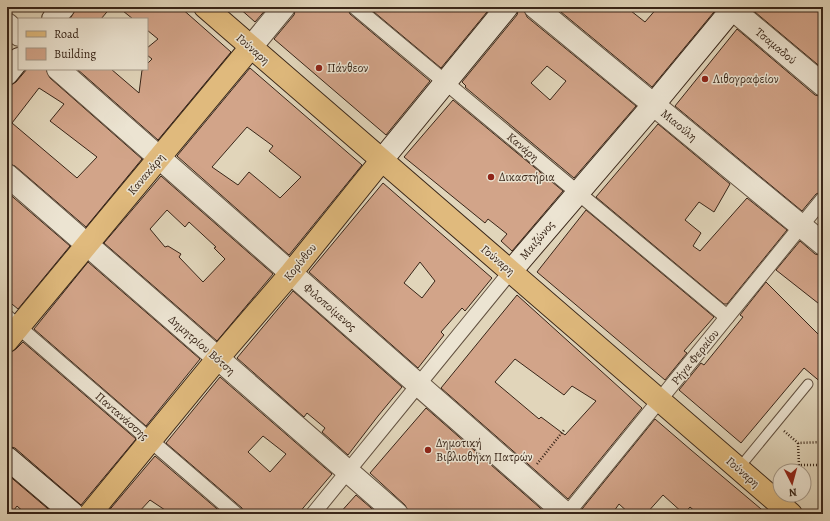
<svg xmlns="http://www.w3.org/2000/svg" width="830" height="521" font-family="Alegreya,serif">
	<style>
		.building { fill: #d2a489; stroke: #382518; fill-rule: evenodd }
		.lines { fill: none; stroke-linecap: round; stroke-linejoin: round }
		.service-casing { stroke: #625140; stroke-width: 11 }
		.pedestrian-casing { stroke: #625140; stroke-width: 16 }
		.tertiary-casing { stroke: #625140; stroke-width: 24 }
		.secondary-casing { stroke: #382518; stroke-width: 24 }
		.primary-casing { stroke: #382518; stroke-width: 24 }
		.path { stroke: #382518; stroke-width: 2.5; stroke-dasharray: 1 2; stroke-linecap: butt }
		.service { stroke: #ece4d2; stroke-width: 9 }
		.pedestrian { stroke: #ece4d2; stroke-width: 14 }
		.tertiary { stroke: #ece4d2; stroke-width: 22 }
		.secondary { stroke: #ece4d2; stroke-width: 22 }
		.primary { stroke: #e0ba7d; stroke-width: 22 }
		.poi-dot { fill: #8f2418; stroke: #ece4d2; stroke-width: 1.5 }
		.labels { text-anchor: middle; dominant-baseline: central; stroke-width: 3; stroke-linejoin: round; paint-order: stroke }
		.street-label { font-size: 12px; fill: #382518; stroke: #ece4d2 }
		.poi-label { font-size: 12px; fill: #382518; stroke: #ece4d2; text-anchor: start }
	</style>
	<rect width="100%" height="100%" fill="#e1d5ba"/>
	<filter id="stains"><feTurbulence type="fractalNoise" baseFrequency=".005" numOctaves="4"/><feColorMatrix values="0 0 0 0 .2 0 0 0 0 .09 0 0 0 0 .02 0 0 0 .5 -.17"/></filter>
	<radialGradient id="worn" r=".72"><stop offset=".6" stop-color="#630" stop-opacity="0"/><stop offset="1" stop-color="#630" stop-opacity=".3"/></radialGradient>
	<g class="building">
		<path d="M 76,7 L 111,7 L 101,19 L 70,19 Z"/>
		<path d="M 118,7 L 180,7 L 231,52 L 158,140 L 77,69 L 111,69 L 139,93 L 142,70 L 147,69 L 147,64 L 152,59 L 147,55 L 147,48 L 158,39 L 147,30 L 147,19 L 133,19 Z"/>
		<path d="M 238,7 L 268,7 L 255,22 Z"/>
		<path d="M 296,7 L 347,7 L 350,14 L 430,81 L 386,135 L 274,39 L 294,15 Z"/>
		<path d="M 368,7 L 491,7 L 441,68 Z"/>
		<path d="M 519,7 L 523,7 L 527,17 L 636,106 L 574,178 L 465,87 L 466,86 L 462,82 L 517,15 ZM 547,66 L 566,81 L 550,100 L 531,83 Z"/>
		<path d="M 555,7 L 626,7 L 645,22 L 658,7 L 718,7 L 652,87 Z"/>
		<path d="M 749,7 L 823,7 L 823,69 Z"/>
		<path d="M 737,29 L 815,95 L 823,97 L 823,191 L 816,194 L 802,211 L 675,106 Z"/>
		<path d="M 250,68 L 362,165 L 289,255 L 177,156 ZM 247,127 L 273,146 L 269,151 L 301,177 L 280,198 L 249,172 L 238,185 L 212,167 Z"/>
		<path d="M 27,69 L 46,69 L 50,78 L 142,159 L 86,227 L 15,166 L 7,163 L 7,86 L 16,82 ZM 39,88 L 64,104 L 50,121 L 97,157 L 77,178 L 12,123 Z"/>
		<path d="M 453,100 L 563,191 L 512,251 L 501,241 L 507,234 L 488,219 L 485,223 L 404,157 Z"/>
		<path d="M 658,124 L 730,184 L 714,212 L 699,202 L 685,220 L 701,233 L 693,246 L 700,251 L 747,198 L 787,230 L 727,304 L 724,304 L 596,197 Z"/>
		<path d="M 161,176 L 273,274 L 217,341 L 104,243 ZM 167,210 L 185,227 L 189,222 L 216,247 L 214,248 L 225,259 L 203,282 L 179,257 L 181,254 L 168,246 L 165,247 L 150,229 Z"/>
		<path d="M 383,183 L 492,278 L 465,311 L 462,308 L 441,332 L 444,335 L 418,368 L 309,272 ZM 420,262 L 435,281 L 422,298 L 404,283 Z"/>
		<path d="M 7,192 L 70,246 L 18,309 L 7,300 Z"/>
		<path d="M 586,210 L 714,317 L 684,351 L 687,353 L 665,380 L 537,272 Z"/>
		<path d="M 800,241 L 815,254 L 823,256 L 823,307 L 776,270 Z"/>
		<path d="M 88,262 L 200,359 L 146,426 L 34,329 Z"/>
		<path d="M 766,282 L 823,339 L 823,384 L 804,368 L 741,443 L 679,390 L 701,363 L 704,365 L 743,317 L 740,315 Z"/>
		<path d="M 293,291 L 402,387 L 378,416 L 348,455 L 322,432 L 325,428 L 307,413 L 304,417 L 237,358 Z"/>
		<path d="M 517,295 L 642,408 L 568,499 L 441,388 ZM 515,359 L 564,395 L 572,386 L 596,401 L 565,435 L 541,417 L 539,419 L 495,382 Z"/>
		<path d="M 23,342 L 136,439 L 81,505 L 15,448 L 7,446 L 7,353 L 16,349 Z"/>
		<path d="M 220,377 L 332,474 L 298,514 L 244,514 L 242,508 L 166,443 ZM 263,436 L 286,454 L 270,472 L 248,452 Z"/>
		<path d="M 426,408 L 547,514 L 409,514 L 405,505 L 370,473 Z"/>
		<path d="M 655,419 L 691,450 L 767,514 L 698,514 L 690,507 L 684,514 L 663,495 L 646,514 L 630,514 L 619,504 L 612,514 L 578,514 Z"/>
		<path d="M 155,456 L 223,514 L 171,514 L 150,500 L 137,514 L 106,514 Z"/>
		<path d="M 7,474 L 54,514 L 26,514 L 17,506 L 11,514 L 7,514 Z"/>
		<path d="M 356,495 L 378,514 L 339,514 Z"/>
	</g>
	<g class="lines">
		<defs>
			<path id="service" d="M 739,468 L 808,384"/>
			<g id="pedestrian">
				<path d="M 355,7 L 727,317"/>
				<path d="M 7,317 L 236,514"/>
				<path d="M 313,514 L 511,271"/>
				<path d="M 567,514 L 823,199"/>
			</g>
			<g id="tertiary">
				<path d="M 535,7 L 823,244"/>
				<path d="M 730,7 L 823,85"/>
				<path d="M 7,24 L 19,35"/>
				<path d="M 251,47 L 284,7"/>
				<path d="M 58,69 L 566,514"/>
				<path d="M 7,175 L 397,514"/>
			</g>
			<g id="secondary">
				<path d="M 53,19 L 64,7"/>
				<path d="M 7,74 L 19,59"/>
				<path d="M 381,161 L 507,7"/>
				<path d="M 511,271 L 654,104 L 734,7"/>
				<path d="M 7,458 L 73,514"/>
			</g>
			<g id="primary">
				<path d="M 205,7 L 791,514"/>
				<path d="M 7,341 L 251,47"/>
				<path d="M 90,514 L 218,358 L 291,273 L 381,161"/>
			</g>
		</defs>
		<use href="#service" class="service-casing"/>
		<use href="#pedestrian" class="pedestrian-casing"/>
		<use href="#tertiary" class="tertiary-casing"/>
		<use href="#secondary" class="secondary-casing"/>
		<use href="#primary" class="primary-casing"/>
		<g class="path">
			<path d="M 784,431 L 798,443 L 823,442"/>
			<path d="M 798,443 L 799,465 L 823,465"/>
			<path d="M 537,464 L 564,430"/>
			<path d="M 794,471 L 799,465"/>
		</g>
		<use href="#service" class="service"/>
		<use href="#pedestrian" class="pedestrian"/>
		<use href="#tertiary" class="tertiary"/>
		<use href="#secondary" class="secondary"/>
		<use href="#primary" class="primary"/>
	</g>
	<g class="poi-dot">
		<circle cx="319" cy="68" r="4"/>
		<circle cx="705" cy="79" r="4"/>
		<circle cx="491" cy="177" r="4"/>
		<circle cx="428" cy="450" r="4"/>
	</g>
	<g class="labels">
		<g class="street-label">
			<text transform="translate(776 46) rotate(40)">Τσαμαδού</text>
			<text transform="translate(253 49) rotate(41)">Γούναρη</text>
			<text transform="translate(679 125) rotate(39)">Μιαούλη</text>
			<text transform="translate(523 147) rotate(40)">Κανάρη</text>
			<text transform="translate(146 174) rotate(-50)">Κανακάρη</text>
			<text transform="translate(537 240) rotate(-50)">Μαιζώνος</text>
			<text transform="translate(498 260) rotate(40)">Γούναρη</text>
			<text transform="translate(300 262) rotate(-51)">Κορίνθου</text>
			<text transform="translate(330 307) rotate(41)">Φιλοποίμενος</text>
			<text transform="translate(202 345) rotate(41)">Δημητρίου Βότση</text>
			<text transform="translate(695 357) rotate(-51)">Ρήγα Φεραίου</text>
			<text transform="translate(122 416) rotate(41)">Παντανάσσης</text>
			<text transform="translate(743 472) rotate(41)">Γούναρη</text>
		</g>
		<g class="poi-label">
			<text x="327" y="68">Πάνθεον</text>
			<text x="713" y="79">Λιθογραφείον</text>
			<text x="499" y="177">Δικαστήρια</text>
			<text x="436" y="443">Δημοτική<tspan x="436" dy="14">Βιβλιοθήκη Πατρών</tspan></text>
		</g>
	</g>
	<rect width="830" height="521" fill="none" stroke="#e1d5ba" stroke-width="24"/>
	<rect x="8" y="8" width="814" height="505" fill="none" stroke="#382518" stroke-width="2"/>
	<rect x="12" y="12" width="806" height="497" fill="none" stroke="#382518"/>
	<rect x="18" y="18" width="130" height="52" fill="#ece4d2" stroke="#a49888"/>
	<rect x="26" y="31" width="20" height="6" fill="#e0ba7d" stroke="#a49888"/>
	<text x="54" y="38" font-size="12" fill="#382518">Road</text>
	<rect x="26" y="48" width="20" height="12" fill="#d2a489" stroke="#a49888"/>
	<text x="54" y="58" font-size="12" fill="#382518">Building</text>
	<g transform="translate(792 483) rotate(174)"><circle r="19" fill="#ece4d2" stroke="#a49888"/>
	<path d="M0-3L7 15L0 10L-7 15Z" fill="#8f2418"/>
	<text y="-6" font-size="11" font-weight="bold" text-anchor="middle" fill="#382518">N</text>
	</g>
	<rect width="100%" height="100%" filter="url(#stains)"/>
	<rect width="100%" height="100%" fill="url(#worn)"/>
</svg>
